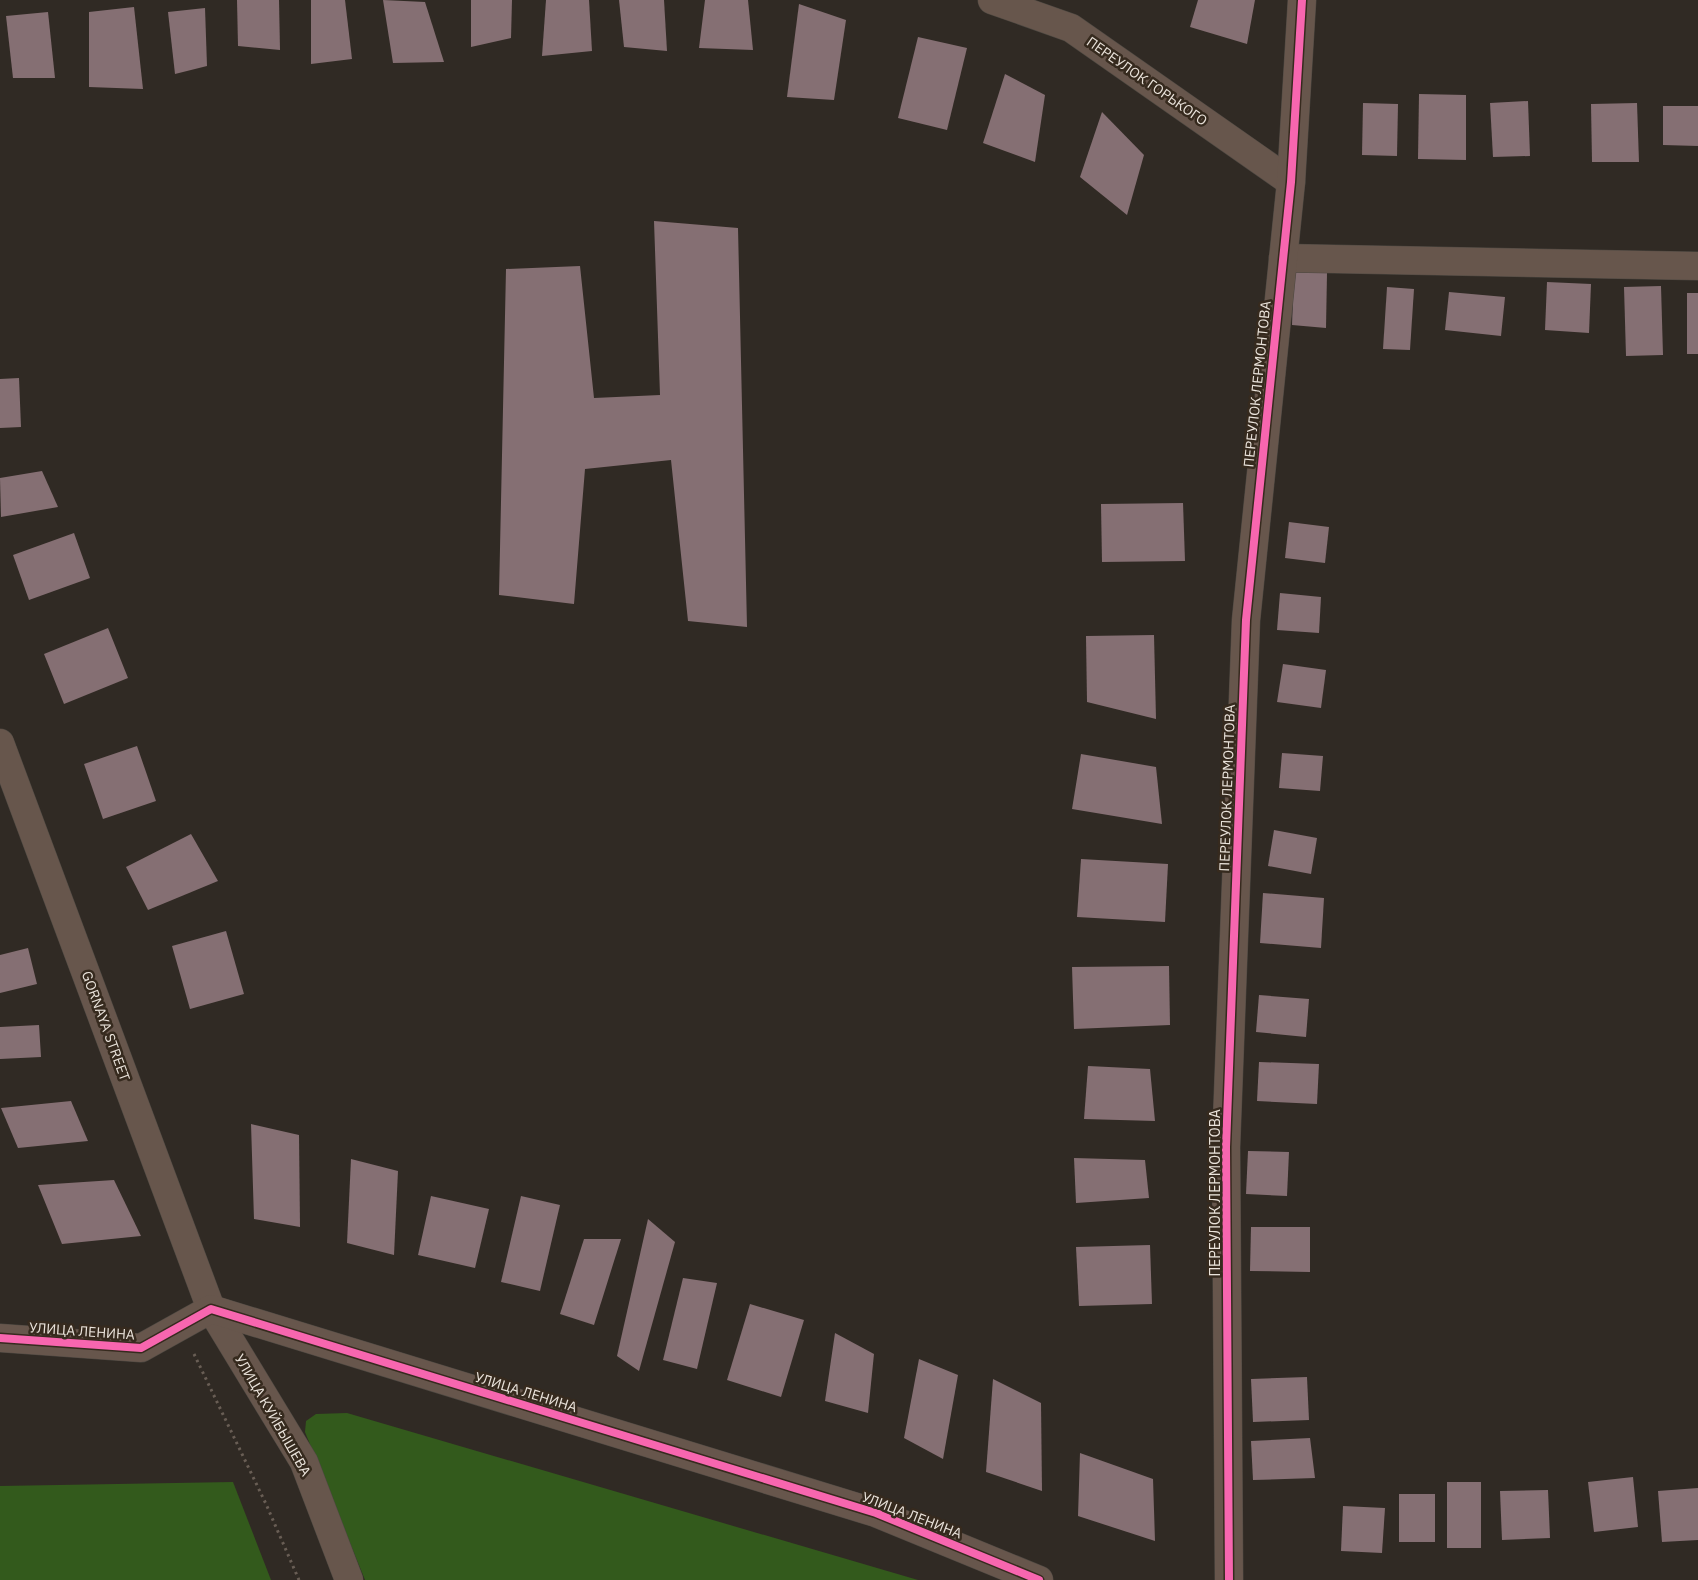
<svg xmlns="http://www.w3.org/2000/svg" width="1698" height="1580" font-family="'IBM Plex Sans',sans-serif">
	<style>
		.green { fill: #335a1c }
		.building { fill: #856f73 }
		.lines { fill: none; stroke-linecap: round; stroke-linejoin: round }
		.minor-casing { stroke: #4d4842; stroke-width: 29 }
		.path { stroke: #695e55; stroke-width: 3; stroke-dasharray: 2.5 4; stroke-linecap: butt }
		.minor { stroke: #67564c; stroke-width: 28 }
		.cycleway-casing { stroke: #362a1e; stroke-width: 11 }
		.cycleway { stroke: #f766af; stroke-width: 8 }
		.labels { text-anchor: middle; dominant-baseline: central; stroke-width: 5; stroke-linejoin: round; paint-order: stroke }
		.street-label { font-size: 14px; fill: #eae3db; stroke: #362a1e }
	</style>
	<rect width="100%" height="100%" fill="#302a24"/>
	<g class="green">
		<path d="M 347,1413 L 918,1580 L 365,1580 L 305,1432 L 306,1421 L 316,1414 Z"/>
		<path d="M 233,1482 L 271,1580 L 0,1580 L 0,1486 Z"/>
	</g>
	<g class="building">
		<path d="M 237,0 L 279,0 L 280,50 L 238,46 Z"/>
		<path d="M 311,0 L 345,0 L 352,59 L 311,64 Z"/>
		<path d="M 383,0 L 425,2 L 444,62 L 393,63 Z"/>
		<path d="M 471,0 L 512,0 L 511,38 L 471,47 Z"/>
		<path d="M 546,0 L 589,0 L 592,51 L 542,56 Z"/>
		<path d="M 619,0 L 664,0 L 667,51 L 624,47 Z"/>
		<path d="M 705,0 L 748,0 L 753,50 L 699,48 Z"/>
		<path d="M 1198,0 L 1255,0 L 1247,44 L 1190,27 Z"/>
		<path d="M 799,4 L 846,20 L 834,100 L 787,97 Z"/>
		<path d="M 134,7 L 143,89 L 89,87 L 89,12 Z"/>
		<path d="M 205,8 L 207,66 L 175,74 L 168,12 Z"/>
		<path d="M 48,12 L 55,78 L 13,78 L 6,16 Z"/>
		<path d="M 918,37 L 967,48 L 947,130 L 898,118 Z"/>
		<path d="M 1005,74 L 1045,95 L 1035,162 L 983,143 Z"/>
		<path d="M 1419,94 L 1466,95 L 1466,160 L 1418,159 Z"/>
		<path d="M 1528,101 L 1530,156 L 1493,157 L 1490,103 Z"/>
		<path d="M 1363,103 L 1398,104 L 1397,156 L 1362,155 Z"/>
		<path d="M 1637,103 L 1639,162 L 1592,162 L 1591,104 Z"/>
		<path d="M 1663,106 L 1698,106 L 1698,146 L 1663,145 Z"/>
		<path d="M 1102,112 L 1144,155 L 1127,215 L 1080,177 Z"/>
		<path d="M 654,221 L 738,228 L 747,627 L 688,621 L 671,460 L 585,469 L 574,604 L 499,595 L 506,269 L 580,266 L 594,398 L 660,395 Z"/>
		<path d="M 1294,272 L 1327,273 L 1326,328 L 1292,325 Z"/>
		<path d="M 1547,282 L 1591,284 L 1589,333 L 1545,330 Z"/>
		<path d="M 1661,286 L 1663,355 L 1626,356 L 1624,287 Z"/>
		<path d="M 1387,287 L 1414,289 L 1410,350 L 1383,349 Z"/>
		<path d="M 1449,292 L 1505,297 L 1501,336 L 1445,330 Z"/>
		<rect x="1687" y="293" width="11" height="61"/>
		<path d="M 19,378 L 21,427 L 0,428 L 0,379 Z"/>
		<path d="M 42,471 L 58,507 L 1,517 L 0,478 Z"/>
		<path d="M 1183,503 L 1185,561 L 1102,562 L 1101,504 Z"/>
		<path d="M 1289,522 L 1329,527 L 1325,563 L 1285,558 Z"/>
		<path d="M 74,533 L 90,578 L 29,600 L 13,555 Z"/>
		<path d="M 1280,593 L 1321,597 L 1319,633 L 1277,630 Z"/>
		<path d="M 108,628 L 128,678 L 64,704 L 44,654 Z"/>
		<path d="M 1154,635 L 1156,719 L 1087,702 L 1086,636 Z"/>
		<path d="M 1283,664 L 1326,670 L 1321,708 L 1277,702 Z"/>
		<path d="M 137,746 L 156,801 L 103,819 L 84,764 Z"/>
		<path d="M 1282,753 L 1323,756 L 1320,791 L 1279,788 Z"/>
		<path d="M 1081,754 L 1156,767 L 1162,824 L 1072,809 Z"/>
		<path d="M 1274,830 L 1317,838 L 1311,874 L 1268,866 Z"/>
		<path d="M 191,834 L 218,881 L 148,910 L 126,867 Z"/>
		<path d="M 1081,859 L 1168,864 L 1165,922 L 1077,917 Z"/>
		<path d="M 1263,893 L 1324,898 L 1321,948 L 1260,943 Z"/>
		<path d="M 226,931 L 244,994 L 190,1009 L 172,946 Z"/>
		<path d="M 28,948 L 37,984 L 0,993 L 0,955 Z"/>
		<path d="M 1169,966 L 1170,1025 L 1074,1029 L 1072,967 Z"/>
		<path d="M 1259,995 L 1309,999 L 1306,1037 L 1256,1032 Z"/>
		<path d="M 39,1025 L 41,1057 L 0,1059 L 0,1027 Z"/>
		<path d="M 1259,1062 L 1319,1064 L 1317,1104 L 1257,1101 Z"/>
		<path d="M 1088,1066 L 1150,1069 L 1155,1121 L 1084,1119 Z"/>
		<path d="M 71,1101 L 88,1141 L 18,1148 L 1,1108 Z"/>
		<path d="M 251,1124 L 299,1135 L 300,1227 L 254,1219 Z"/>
		<path d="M 1248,1151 L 1289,1152 L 1287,1196 L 1246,1194 Z"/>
		<path d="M 1074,1158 L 1145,1160 L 1149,1198 L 1076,1203 Z"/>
		<path d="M 351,1159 L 398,1171 L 394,1255 L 347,1243 Z"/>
		<path d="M 114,1180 L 141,1236 L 62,1244 L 38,1185 Z"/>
		<path d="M 431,1196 L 489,1209 L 475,1268 L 418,1255 Z"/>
		<path d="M 521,1196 L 560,1205 L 540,1291 L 501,1282 Z"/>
		<path d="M 648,1219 L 675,1242 L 639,1371 L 617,1356 Z"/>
		<path d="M 1251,1227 L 1310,1227 L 1310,1272 L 1250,1271 Z"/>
		<path d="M 584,1239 L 621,1239 L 594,1325 L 560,1314 Z"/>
		<path d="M 1150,1245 L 1152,1304 L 1079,1306 L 1076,1247 Z"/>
		<path d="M 683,1278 L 717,1283 L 697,1369 L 663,1360 Z"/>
		<path d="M 750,1304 L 804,1320 L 781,1397 L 727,1380 Z"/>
		<path d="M 835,1333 L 874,1354 L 868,1413 L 825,1401 Z"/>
		<path d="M 919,1359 L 958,1375 L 943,1459 L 904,1438 Z"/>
		<path d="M 1307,1377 L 1309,1420 L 1253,1422 L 1251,1379 Z"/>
		<path d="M 993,1379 L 1041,1403 L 1042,1491 L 986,1472 Z"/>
		<path d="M 1310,1438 L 1315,1478 L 1253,1480 L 1251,1441 Z"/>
		<path d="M 1080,1453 L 1153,1479 L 1155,1541 L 1078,1516 Z"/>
		<path d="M 1633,1477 L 1638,1527 L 1594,1532 L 1588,1482 Z"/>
		<rect x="1447" y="1482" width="34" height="66"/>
		<path d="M 1698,1488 L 1698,1540 L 1662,1542 L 1658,1491 Z"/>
		<path d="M 1548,1490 L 1550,1538 L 1502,1540 L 1500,1491 Z"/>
		<rect x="1399" y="1494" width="36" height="48"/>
		<path d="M 1343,1506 L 1385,1508 L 1382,1553 L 1341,1551 Z"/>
	</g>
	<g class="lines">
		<defs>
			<g id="minor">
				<path d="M 992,0 L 1071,28 L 1291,182"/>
				<path d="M 1283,258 L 1698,266"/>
				<path d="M 0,743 L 211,1309 L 304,1462 L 349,1580"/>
				<path d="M 0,1338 L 141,1348 L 211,1309 L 876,1513 L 1039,1580"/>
				<path d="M 1229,1580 L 1226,1147 L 1246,620 L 1291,182 L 1302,0"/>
			</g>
		</defs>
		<use href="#minor" class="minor-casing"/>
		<path class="path" d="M 194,1354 L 266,1504 L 299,1580"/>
		<use href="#minor" class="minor"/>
		<defs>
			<g id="cycleway">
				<path d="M 0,1338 L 141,1348 L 211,1309 L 876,1513 L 1039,1580"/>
				<path d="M 1229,1580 L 1226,1147 L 1246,620 L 1291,182 L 1302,0"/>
			</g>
		</defs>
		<use href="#cycleway" class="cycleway-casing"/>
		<use href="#cycleway" class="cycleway"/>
	</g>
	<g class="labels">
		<g class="street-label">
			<text transform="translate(1147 81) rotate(35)">ПЕРЕУЛОК ГОРЬКОГО</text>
			<text transform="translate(1257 384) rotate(-84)">ПЕРЕУЛОК ЛЕРМОНТОВА</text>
			<text transform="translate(1227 788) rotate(-88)">ПЕРЕУЛОК ЛЕРМОНТОВА</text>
			<text transform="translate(106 1026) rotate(70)">GORNAYA STREET</text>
			<text transform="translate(1215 1193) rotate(-90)">ПЕРЕУЛОК ЛЕРМОНТОВА</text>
			<text transform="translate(82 1331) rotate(4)">УЛИЦА ЛЕНИНА</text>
			<text transform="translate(526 1392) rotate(17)">УЛИЦА ЛЕНИНА</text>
			<text transform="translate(273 1415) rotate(60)">УЛИЦА КУЙБЫШЕВА</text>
			<text transform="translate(912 1515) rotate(21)">УЛИЦА ЛЕНИНА</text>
		</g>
	</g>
</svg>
